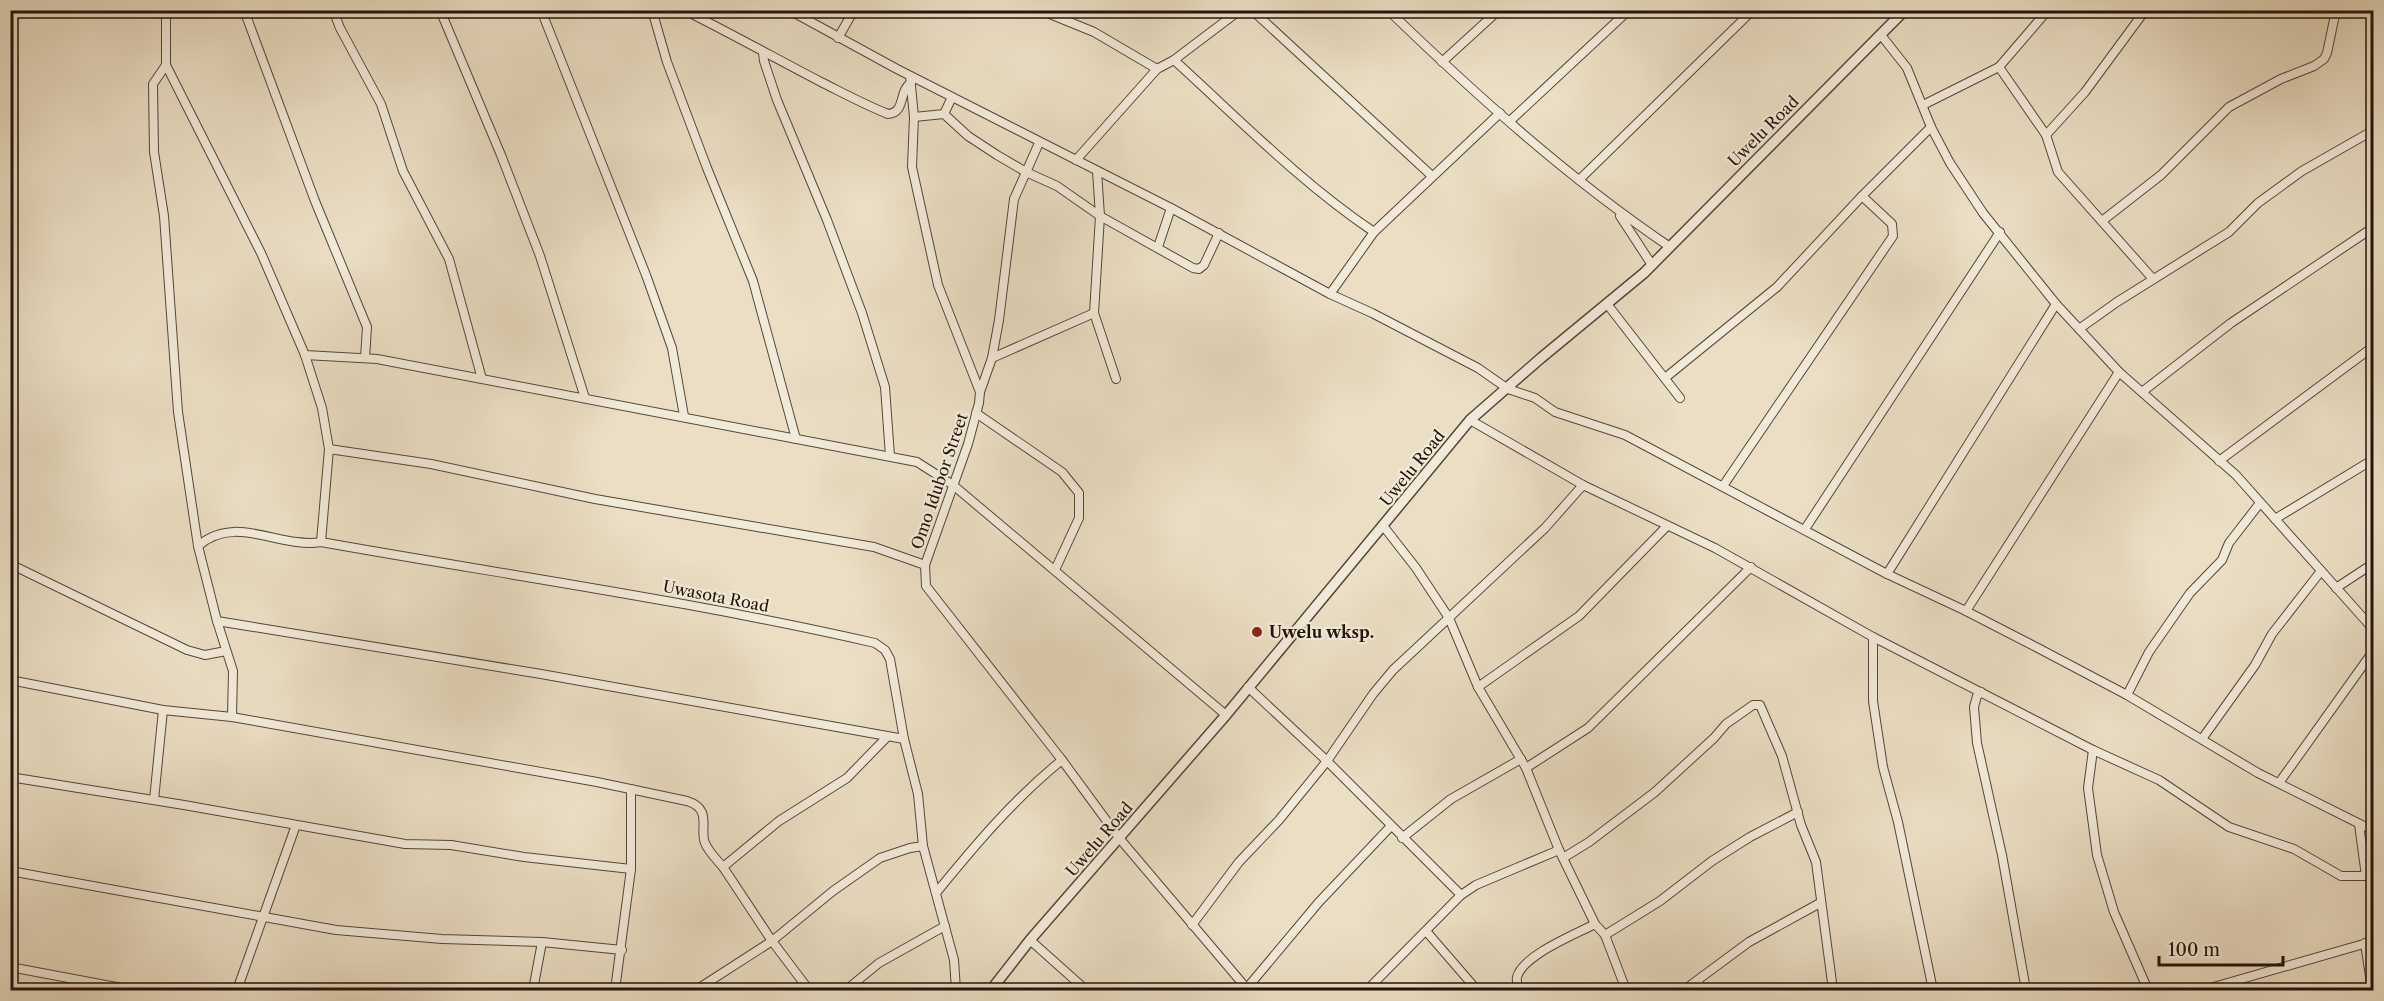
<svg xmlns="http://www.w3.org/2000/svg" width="2384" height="1001" font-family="'Libre Caslon Text',serif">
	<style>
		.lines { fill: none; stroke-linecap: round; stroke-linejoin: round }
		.minor-casing { stroke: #554639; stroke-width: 10 }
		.tertiary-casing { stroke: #554639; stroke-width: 12 }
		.minor { stroke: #f2ead9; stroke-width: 8 }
		.tertiary { stroke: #f2ead9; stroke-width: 9 }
		.poi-dot { fill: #8f2418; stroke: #f2ead9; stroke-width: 2 }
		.labels { text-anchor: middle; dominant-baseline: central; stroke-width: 4.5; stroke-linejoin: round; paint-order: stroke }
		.street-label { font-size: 16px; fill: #23130b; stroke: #f2ead9 }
		.poi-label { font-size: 16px; font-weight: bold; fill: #23130b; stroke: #f2ead9; text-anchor: start }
	</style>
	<rect width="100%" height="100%" fill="#ebdec4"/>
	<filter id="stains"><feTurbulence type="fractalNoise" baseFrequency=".00333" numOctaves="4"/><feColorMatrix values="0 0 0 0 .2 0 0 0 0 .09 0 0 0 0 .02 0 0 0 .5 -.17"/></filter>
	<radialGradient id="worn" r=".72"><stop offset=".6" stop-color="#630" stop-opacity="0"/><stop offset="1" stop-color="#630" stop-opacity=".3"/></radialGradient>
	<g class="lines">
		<defs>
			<g id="minor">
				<path d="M 166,10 L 166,65 L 153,84 L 154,152 L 164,216 L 178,412 L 198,546 L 217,621 L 233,671 L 232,717"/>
				<path d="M 244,10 L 315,201 L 367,327 L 365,358"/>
				<path d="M 333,10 L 340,28 L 381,104 L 403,171 L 449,259 L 482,379"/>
				<path d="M 440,10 L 501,155 L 540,256 L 585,398"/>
				<path d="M 541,10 L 646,275 L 672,348 L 684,416"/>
				<path d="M 652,10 L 667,62 L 707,168 L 753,281 L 796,439"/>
				<path d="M 684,10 C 730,33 775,58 821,82 C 843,93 865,105 888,114 C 906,113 898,91 911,83"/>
				<path d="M 789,10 L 897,69 L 1171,208 L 1330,294 L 1372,313 L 1478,368 L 1508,389 L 1535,398 L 1555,412 L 1625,435 L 1887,574 L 1966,611 L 2036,647 L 2127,695 L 2258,773 L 2374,831"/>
				<path d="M 1040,10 L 1094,32 L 1157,69"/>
				<path d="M 1222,10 L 1228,19"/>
				<path d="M 1252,10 L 1432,176"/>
				<path d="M 1388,10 C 1476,95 1568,178 1670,247"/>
				<path d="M 2318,10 L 2335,14"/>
				<path d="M 1881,35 L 1907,68 L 1931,127 L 1950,163 L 1983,213 L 2056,304 L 2119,372 L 2236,475 L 2374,630"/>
				<path d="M 838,38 L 854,10"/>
				<path d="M 763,53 L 764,61 L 777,100 L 827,220 L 862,313 L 885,387 L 890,456"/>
				<path d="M 1174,60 C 1240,120 1300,182 1374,232"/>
				<path d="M 1442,62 L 1499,10"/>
				<path d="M 166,65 L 261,253 L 305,355 L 322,408 L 329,449 L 321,542"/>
				<path d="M 1999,67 L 2046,135 L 2058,172 L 2153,279"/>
				<path d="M 910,76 L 914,117 L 912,167 L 938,285 L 980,392 L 979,403 L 968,444 L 925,565 L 926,586 L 1062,760 L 1120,839 L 1248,990"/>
				<path d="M 1923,105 L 1999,67 L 2048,10"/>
				<path d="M 944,114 L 952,97"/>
				<path d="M 914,117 L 944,114 L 968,136 L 997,155 L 1026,172 L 1057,186 L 1100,216 L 1193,268 L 1199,269 L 1204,265 L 1219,233"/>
				<path d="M 1510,121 L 1629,10"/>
				<path d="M 2046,135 L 2085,92 L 2141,16"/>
				<path d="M 1076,160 L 1157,69 L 1174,60 L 1240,10"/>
				<path d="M 1097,171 L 1100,216 L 1094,313 L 1116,379"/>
				<path d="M 1579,180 L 1753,10"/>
				<path d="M 1620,216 L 1652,265"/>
				<path d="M 2102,221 L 2161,175 L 2229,107 L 2281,79 L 2314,66 L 2324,59 L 2327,53 L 2336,10"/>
				<path d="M 1158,247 L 1171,208"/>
				<path d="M 1330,294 L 1374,232 L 1500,113"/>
				<path d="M 1607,304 L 1680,398"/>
				<path d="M 2079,329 L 2117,302 L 2229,232 L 2258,203 L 2302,171 L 2374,130"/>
				<path d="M 305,355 L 377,359 L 917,462 L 953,485 L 1226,715"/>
				<path d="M 992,358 L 1094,313"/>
				<path d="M 1665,378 L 1777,287 L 1862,196 L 1931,127"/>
				<path d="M 980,392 L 992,358 L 999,320 L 1014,199 L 1039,143"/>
				<path d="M 2142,392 L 2231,323 L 2374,227"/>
				<path d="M 976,413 L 1062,472 L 1079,493 L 1079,518 L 1055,570"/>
				<path d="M 1470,420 L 1583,485 L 1715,548 L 1873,637 L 2093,750 L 2159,780 L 2229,827 L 2294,849 L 2341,876 L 2366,876 L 2374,879"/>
				<path d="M 329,449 L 431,464 L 595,499 L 874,547 L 925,565"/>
				<path d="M 2219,461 L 2374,346"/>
				<path d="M 1723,486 L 1893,236 L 1892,224 L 1862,196"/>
				<path d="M 2275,519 L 2374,459"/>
				<path d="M 1384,527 L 1416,568 L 1449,618 L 1478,687 L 1526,768 L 1559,850 L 1595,924 L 1605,935 L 1626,990"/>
				<path d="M 1805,529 L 2000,232"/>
				<path d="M 198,546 C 236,513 279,549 321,542 C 506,575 692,601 875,643 L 885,650 L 890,659 L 904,739 L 918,794 L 923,846 L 954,960 L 956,990"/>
				<path d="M 10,564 L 187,650 L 205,655 L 226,651"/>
				<path d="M 1887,574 L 2056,304"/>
				<path d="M 2336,588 L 2374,563"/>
				<path d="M 1966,611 L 2119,372"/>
				<path d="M 217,621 L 541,674 L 904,739"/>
				<path d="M 1873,637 L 1873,701 L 1883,767 L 1898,822 L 1933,990"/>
				<path d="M 10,680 L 163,710 L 232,717 L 597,782 L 687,801 C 713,809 699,829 705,843 C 708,851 717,860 723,867"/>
				<path d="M 1248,687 L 1327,761 L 1461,895"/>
				<path d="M 1478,687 L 1579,616 L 1667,526"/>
				<path d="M 1981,692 L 1977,696 L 1974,707 L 1977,743 L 2002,855 L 2026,990"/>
				<path d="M 2127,695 L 2149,652 L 2190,593 L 2222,560 L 2229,543 L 2260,503"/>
				<path d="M 2202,739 L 2255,665 L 2272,634 L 2321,571"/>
				<path d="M 2093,750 L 2088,788 L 2097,855 L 2114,912 L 2148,990"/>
				<path d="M 1526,768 L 1588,728 L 1751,567"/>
				<path d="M 10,777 L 184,805 L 405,844 L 451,845 L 524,857 L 631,869"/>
				<path d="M 2279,783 L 2374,650"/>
				<path d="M 154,800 L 163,710"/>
				<path d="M 2359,824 L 2366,876 L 2374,872"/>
				<path d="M 1402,838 L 1451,799 L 1521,759"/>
				<path d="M 1563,858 L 1589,842 L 1655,792 L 1714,738 L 1726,724 L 1753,705 L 1760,705 L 1782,756 L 1801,825 L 1816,862 L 1833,990"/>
				<path d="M 10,871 L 336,930 L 442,939 L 542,942 L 622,950"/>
				<path d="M 936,893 C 976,844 1013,800 1062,760"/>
				<path d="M 1192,925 L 1239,862 L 1279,820 L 1327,761 L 1373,694 L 1393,670 L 1545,528 L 1583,485"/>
				<path d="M 1426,931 L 1477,990"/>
				<path d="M 1605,935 L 1660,901 L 1712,861 L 1750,837 L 1798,812"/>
				<path d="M 1030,940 L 1086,990"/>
				<path d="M 2365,943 L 2372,990"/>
				<path d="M 10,967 L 132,990"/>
				<path d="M 1697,981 L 1704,990"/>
				<path d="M 1247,988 L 1319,902 L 1391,826"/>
				<path d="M 237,990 L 296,825"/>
				<path d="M 533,990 L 542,942"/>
				<path d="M 615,990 L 631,869 L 631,789"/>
				<path d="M 696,990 L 772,941 L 833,891 L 880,858 L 910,848 L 923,846"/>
				<path d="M 809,990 L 772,941 L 723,867 L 779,821 L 847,778 L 887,737"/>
				<path d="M 846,990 L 879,963 L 945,926"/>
				<path d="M 1367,990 L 1461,895 L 1476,885 L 1559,850"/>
				<path d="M 1519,990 C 1518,986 1516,982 1517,977 C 1523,955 1576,934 1595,924"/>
				<path d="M 1684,990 L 1749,942 L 1820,903"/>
				<path d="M 2203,990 L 2374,941"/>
			</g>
			<path id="tertiary" d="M 991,990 L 1030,940 L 1226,715 L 1470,420 L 1541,358 L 1644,273 L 1905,10"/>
		</defs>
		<use href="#minor" class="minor-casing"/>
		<use href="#tertiary" class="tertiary-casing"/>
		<use href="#minor" class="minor"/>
		<use href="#tertiary" class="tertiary"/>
	</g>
	<circle class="poi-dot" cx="1257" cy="632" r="6"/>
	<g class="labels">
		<g class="street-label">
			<text transform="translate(1763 131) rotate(-45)">Uwelu Road</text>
			<text transform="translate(1412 468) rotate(-51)">Uwelu Road</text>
			<text transform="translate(939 481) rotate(-71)">Omo Idubor Street</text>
			<text transform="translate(716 596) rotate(11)">Uwasota Road</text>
			<text transform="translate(1099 839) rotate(-49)">Uwelu Road</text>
		</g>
		<g class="poi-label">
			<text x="1269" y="632">Uwelu wksp.</text>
		</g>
	</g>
	<rect width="2384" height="1001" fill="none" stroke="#ebdec4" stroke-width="36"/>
	<rect x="12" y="12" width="2360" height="977" fill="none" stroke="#23130b" stroke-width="3"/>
	<rect x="18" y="18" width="2348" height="965" fill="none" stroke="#23130b" stroke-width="1.5"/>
	<path d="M2159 956v9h124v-9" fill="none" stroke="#23130b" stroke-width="3"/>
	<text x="2168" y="956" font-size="18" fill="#23130b" stroke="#f2ead9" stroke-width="4.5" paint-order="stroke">100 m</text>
	<rect width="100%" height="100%" filter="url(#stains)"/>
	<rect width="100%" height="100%" fill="url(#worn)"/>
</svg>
